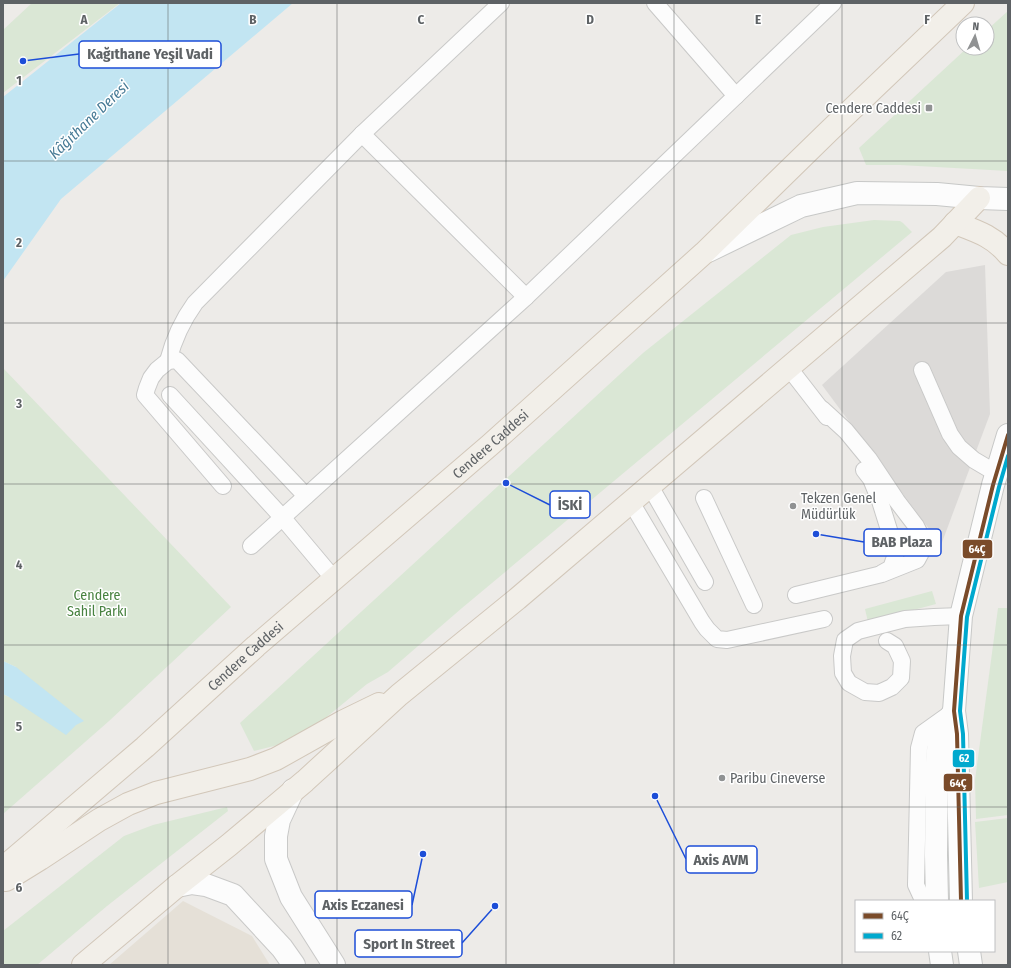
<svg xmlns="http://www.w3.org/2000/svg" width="1011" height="968" font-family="'Fira Sans Condensed',sans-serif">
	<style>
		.commercial { fill: #e5e0d7 }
		.industrial { fill: #dcdad8 }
		.green { fill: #dae7d5 }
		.water { fill: #c2e5f2 }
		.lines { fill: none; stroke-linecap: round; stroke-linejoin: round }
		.service-casing { stroke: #c9c9c8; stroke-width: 18 }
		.tertiary-casing { stroke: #c9c9c8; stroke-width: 24 }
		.secondary-casing { stroke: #c7c8c7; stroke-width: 24 }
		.primary-casing { stroke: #d2c7b9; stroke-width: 24 }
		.service { stroke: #fcfcfc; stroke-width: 16 }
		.tertiary { stroke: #fcfcfc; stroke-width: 22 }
		.secondary { stroke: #fcfcfc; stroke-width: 22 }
		.primary { stroke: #f2efe9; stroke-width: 22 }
		.bus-1-casing { stroke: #fff; stroke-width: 7 }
		.bus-2-casing { stroke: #fff; stroke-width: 7 }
		.bus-1 { stroke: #7a4b2a; stroke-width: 4 }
		.bus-2 { stroke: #00a9ce; stroke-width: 4 }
		.grid { fill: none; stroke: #5e6265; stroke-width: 1; stroke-opacity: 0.55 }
		.poi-dot { fill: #909293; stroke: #fff; stroke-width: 1.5 }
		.labels { text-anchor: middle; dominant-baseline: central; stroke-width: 3; stroke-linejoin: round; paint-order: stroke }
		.poi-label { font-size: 14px; fill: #5e6265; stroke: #fff; text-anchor: start }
		.street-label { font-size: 14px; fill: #5e6265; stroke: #fff }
		.park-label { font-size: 14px; fill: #488240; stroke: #fff }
		.water-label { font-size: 15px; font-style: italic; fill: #477b96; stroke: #fff }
		.grid-label { font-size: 13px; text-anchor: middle; font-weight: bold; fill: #5e6265; stroke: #fff; stroke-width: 3; stroke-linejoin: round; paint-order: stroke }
		.leader { fill: none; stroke: #1d4ed8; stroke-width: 1.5 }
		.callout-dot { fill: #1d4ed8; stroke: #fff; stroke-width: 1.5 }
		.callout { fill: #fff; stroke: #1d4ed8; stroke-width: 1.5 }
		.callout-label { font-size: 15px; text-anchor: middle; font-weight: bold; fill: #5e6265 }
		.line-badge { stroke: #fff; stroke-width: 1.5 }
		.badge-label { font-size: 11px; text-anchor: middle; font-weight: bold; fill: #fff }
	</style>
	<rect width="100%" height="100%" fill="#edebe8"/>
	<path class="commercial" d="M 183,901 L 252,936 L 270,965 L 109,965 Z"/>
	<path class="industrial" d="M 985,265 L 990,414 L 941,545 L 822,385 L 946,272 Z"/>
	<g class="green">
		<path d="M 32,3 L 120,3 L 3,93 L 3,30 Z"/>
		<path d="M 1008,11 L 1008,171 L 900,165 L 866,165 L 859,148 L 967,48 L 987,48 L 987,30 Z"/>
		<path d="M 874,220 L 900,221 L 903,223 L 912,232 L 462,608 L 388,672 L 367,684 L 312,729 L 286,743 L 254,751 L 240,723 L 643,353 L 791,235 L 823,227 Z"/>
		<path d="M 3,368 L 231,607 L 109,721 L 3,814 L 3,694 L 9,697 L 16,667 L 3,661 Z"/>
		<path d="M 932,591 L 936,604 L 868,622 L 865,609 Z"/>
		<path d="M 998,608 L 1008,608 L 1008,815 L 976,819 L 975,780 Z"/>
		<path d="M 227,807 L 228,811 L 107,906 L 37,965 L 3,965 L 3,931 L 124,836 L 153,825 Z"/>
		<path d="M 1008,818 L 1008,882 L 979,888 L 975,822 Z"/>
	</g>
	<g class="water">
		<path d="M 121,3 L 293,3 L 61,199 L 3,281 L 3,97 Z"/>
		<path d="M 3,661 L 16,667 L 84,721 L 76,725 L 66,735 L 9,697 L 3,694 Z"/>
	</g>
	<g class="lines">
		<defs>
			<g id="service">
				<path d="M 655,3 L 736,96"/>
				<path d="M 362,134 L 526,297"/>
				<path d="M 168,361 C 174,338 182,321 195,303 L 362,134 L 501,3"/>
				<path d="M 789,368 L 827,417"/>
				<path d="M 922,370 L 950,434 L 959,447 L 974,460 L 996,473"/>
				<path d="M 170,395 L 282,517 L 334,579"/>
				<path d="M 864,470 L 871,479 L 880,501 L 894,546 L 895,557 L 891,568 L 882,573"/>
				<path d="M 223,486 L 145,395 L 147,388 L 151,378 L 157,370 L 168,361 L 177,360 L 306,496"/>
				<path d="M 650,486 L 705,582"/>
				<path d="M 704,498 L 754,605"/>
				<path d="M 631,502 L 702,622 L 707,629 L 717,639 L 727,640 L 824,619"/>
				<path d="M 251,546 L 526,297 L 833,3"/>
				<path d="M 796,595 L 882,574 L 917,560 L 924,547 L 922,538 L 916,526 L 897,501 L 869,459 L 846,431 L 822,409"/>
				<path d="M 887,641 L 895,646 L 902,661 L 901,678 L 892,687 L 879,693 L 865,692 L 849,683 L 843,673 L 842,656 L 845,640 L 858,631 L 905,619 L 934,617 L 961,616"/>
				<path d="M 926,901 L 922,898 L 916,885 L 919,748 L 923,733 L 951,713"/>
			</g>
			<g id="tertiary">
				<path d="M 293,790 L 279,820 L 276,836 L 276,859 L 291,897 L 334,965"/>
				<path d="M 177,886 L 192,883 L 206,885 L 233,895 L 282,948 L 294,965"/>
			</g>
			<g id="secondary">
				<path d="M 708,251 L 801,206 L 857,193 L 937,194 L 979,198 L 1008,199"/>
				<path d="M 937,901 L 936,855 L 937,763 L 939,738 L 954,711"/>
				<path d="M 961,901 L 957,734 L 954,711 L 961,616 L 993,485 L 1008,435"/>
				<path d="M 940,951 L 942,965"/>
				<path d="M 969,951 L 971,965"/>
			</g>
			<g id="primary">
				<path d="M 955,223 C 976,231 993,236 1008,254"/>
				<path id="s1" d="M 3,868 L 145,747 L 256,646 L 490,445 L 704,253 L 829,131 L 963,3"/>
				<path d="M 6,880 L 40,859 L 99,820 L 128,804 L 156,793 L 250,769 L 276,759 L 342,722 L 379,704"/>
				<path d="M 83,965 L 177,886 L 229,845 L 305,781 L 399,695 L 517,599 L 942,237 L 979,198"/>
			</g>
		</defs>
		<use href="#service" class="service-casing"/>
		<use href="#tertiary" class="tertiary-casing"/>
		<use href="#secondary" class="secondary-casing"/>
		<use href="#primary" class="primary-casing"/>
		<use href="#service" class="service"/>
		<use href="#tertiary" class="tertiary"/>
		<use href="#secondary" class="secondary"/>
		<use href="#primary" class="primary"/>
		<defs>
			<path id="bus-1" d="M 961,901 L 957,734 L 954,711 L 961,616 L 993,485 L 1008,435"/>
			<path id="bus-2" d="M 967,901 L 963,734 L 960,711 L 967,617 L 999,487 L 1008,456"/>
		</defs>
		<use href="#bus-1" class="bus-1-casing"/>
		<use href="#bus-2" class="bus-2-casing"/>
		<use href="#bus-1" class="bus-1"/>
		<use href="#bus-2" class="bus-2"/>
	</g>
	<path class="grid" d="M 168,3 L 168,965M 337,3 L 337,965M 506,3 L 506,965M 674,3 L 674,965M 842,3 L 842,965M 3,161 L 1008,161M 3,323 L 1008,323M 3,484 L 1008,484M 3,645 L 1008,645M 3,807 L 1008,807"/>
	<g class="poi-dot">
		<rect x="925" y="104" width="8" height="8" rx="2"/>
		<circle cx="793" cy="506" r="4"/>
		<circle cx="722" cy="778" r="4"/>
	</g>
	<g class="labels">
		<g class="poi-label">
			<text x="921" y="108" text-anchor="end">Cendere Caddesi</text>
			<text x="801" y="498">Tekzen Genel<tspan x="801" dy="16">Müdürlük</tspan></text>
			<text x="730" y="778">Paribu Cineverse</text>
		</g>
		<g class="street-label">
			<text stroke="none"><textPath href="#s1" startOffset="646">Cendere Caddesi</textPath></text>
			<text stroke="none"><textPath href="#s1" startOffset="322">Cendere Caddesi</textPath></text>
		</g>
		<g class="park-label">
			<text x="97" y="595">Cendere<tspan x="97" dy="16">Sahil Parkı</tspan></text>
		</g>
		<g class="water-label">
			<text transform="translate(89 120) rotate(-44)">Kâğıthane Deresi</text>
		</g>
	</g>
	<g class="grid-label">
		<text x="84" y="24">A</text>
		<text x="253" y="24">B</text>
		<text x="421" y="24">C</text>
		<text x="590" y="24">D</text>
		<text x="758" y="24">E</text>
		<text x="927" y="24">F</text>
		<text x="19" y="85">1</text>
		<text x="19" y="247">2</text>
		<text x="19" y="408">3</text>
		<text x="19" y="569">4</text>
		<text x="19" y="731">5</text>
		<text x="19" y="892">6</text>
	</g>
	<path class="leader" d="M23 61L79 54M506 483L550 505M816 534L864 542M655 796L686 859M423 854L412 905M495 906L462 943"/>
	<g class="callout-dot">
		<circle cx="23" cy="61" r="4"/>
		<circle cx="506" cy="483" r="4"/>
		<circle cx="816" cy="534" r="4"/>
		<circle cx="655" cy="796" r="4"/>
		<circle cx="423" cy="854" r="4"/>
		<circle cx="495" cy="906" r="4"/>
	</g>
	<g class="callout">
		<rect x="79" y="41" width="142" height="27" rx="4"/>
		<rect x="550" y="491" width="40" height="27" rx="4"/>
		<rect x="864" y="529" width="77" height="27" rx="4"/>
		<rect x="686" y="846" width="71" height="27" rx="4"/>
		<rect x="315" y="891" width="97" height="27" rx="4"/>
		<rect x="355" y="930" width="107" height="27" rx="4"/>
	</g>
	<g class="callout-label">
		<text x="150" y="59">Kağıthane Yeşil Vadi</text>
		<text x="570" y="510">İSKİ</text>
		<text x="902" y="547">BAB Plaza</text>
		<text x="721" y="865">Axis AVM</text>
		<text x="363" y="910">Axis Eczanesi</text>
		<text x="409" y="949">Sport In Street</text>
	</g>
	<g class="line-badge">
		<rect x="962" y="539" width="31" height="20" rx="4" fill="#7a4b2a"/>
		<rect x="952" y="749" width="23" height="19" rx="4" fill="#00a9ce"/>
		<rect x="943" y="773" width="30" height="19" rx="4" fill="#7a4b2a"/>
	</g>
	<g class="badge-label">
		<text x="977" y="553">64Ç</text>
		<text x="964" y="762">62</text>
		<text x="958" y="787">64Ç</text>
	</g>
	<rect width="1011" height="968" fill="none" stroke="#5e6265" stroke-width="8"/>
	<rect x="855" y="900" width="140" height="52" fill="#ffffff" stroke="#bfc0c1"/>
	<rect x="863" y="913" width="20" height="6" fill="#7a4b2a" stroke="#bfc0c1"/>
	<text x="891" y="920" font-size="12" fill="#5e6265">64Ç</text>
	<rect x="863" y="933" width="20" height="6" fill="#00a9ce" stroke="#bfc0c1"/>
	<text x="891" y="940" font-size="12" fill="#5e6265">62</text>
	<g transform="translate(975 36) rotate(5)"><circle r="19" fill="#ffffff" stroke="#bfc0c1"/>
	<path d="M0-3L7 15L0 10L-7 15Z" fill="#909293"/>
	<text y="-6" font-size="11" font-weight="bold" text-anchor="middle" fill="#5e6265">N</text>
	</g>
</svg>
